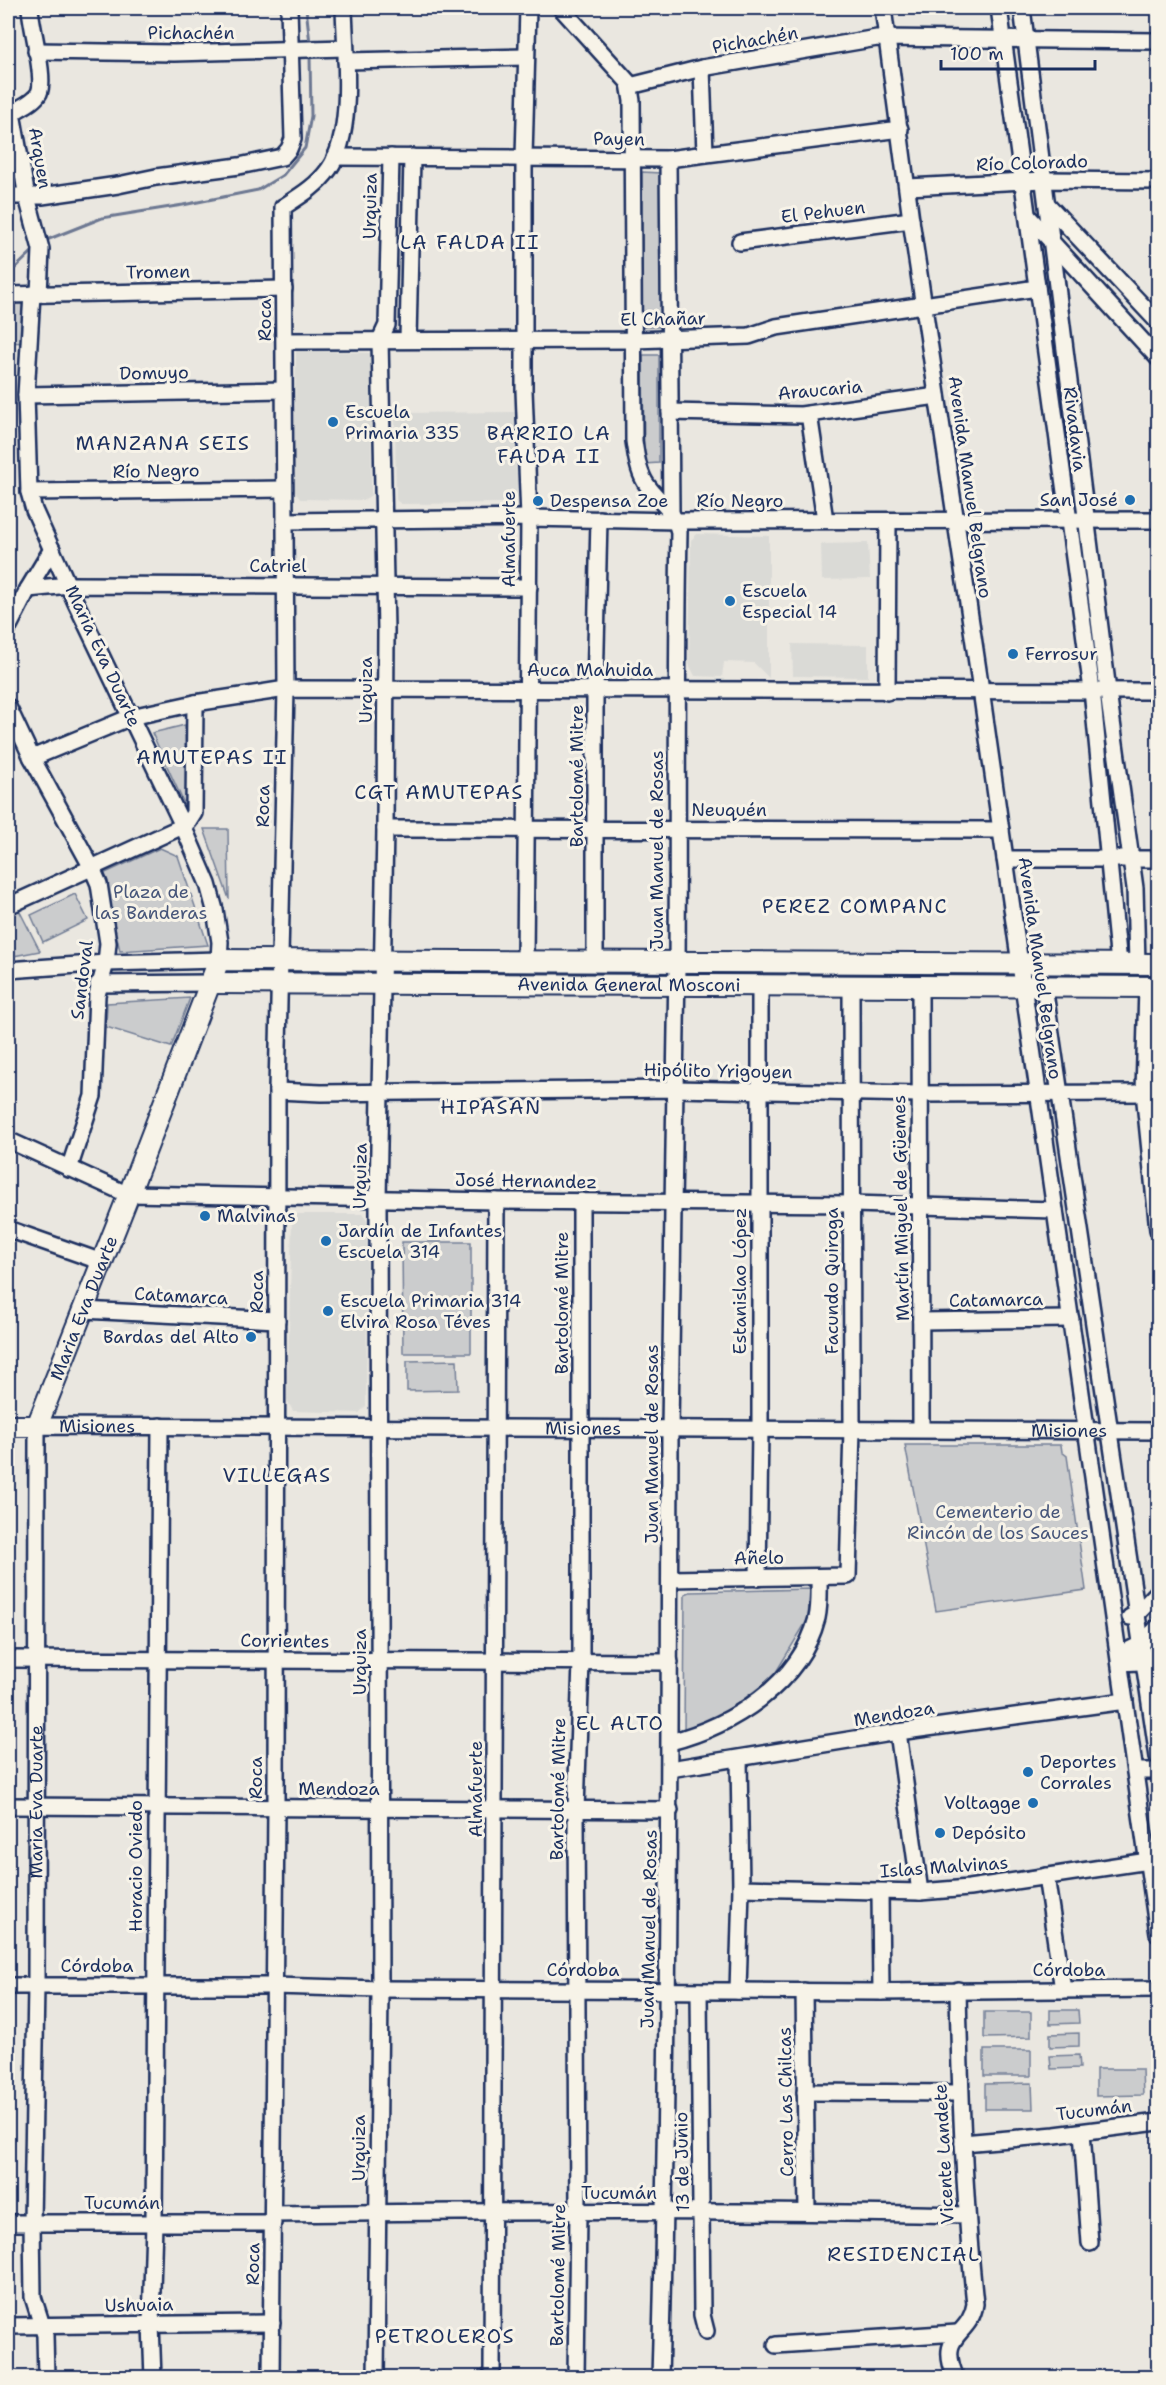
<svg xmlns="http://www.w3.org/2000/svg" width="1166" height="2385" font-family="'Shantell Sans',sans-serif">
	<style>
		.built { fill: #dadad6 }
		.green { fill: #cbcccd; stroke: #737e96; stroke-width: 1.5 }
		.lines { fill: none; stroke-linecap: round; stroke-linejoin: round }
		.stream { stroke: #6d7892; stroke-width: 3 }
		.minor-casing { stroke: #1b2f5e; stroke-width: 20 }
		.major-casing { stroke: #1b2f5e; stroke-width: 24 }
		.minor { stroke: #f7f3e8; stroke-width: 15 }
		.major { stroke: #f7f3e8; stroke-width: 20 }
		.poi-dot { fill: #1f6fb2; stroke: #f7f3e8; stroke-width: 2 }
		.labels { text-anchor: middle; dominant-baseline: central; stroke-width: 6; stroke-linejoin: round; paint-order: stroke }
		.street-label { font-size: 18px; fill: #1b2f5e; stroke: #f7f3e8 }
		.poi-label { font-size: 18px; fill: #1b2f5e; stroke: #f7f3e8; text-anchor: start }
		.park-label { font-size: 18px; fill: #47567a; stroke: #f7f3e8 }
		.neighbourhood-label { font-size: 20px; letter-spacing: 1.5px; fill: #1b2f5e; stroke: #f7f3e8 }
	</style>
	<rect width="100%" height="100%" fill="#eae7e0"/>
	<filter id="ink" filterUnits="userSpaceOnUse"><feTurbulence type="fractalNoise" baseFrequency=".0167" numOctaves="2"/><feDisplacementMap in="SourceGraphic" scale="12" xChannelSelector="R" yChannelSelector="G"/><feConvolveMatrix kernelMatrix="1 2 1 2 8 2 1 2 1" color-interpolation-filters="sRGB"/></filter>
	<g filter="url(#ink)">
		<g class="built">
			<path d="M 296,350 L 371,353 L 371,495 L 364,500 L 300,499 L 294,490 Z"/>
			<path d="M 516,412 L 517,497 L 509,503 L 401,504 L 396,500 L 395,413 Z"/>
			<path d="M 697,534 L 769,536 L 769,678 L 754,663 L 724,662 L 722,677 L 695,676 L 689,664 L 691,540 Z"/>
			<path d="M 868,543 L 870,579 L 822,580 L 821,544 Z"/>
			<path d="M 792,644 L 868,645 L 868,677 L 793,676 Z"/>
			<path d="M 297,1214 L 362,1214 L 368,1222 L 366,1406 L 359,1413 L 293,1411 L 287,1400 L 292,1220 Z"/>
		</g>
		<g class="green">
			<path d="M 642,172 L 660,173 L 661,327 L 642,327 Z"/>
			<path d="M 28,297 L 25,343 L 8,342 L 8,300 Z"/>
			<path d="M 643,355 L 659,355 L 659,463 L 644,464 Z"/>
			<path d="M 185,725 L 187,810 L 152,733 Z"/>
			<path d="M 204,829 L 228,829 L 229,899 Z"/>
			<path d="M 160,848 L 178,856 L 208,945 L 120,951 L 103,874 Z"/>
			<path d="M 75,894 L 88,920 L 43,942 L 31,915 Z"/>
			<path d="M 18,908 L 40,951 L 8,957 L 8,911 Z"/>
			<path d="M 1158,971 L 1158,983 L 1049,983 L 1044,972 Z"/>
			<path d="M 190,998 L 171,1047 L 106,1027 L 107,1003 Z"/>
			<path d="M 402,1242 L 471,1242 L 471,1353 L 403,1353 Z"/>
			<path d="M 457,1360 L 458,1390 L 407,1391 L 407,1361 Z"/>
			<path d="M 905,1445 L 1061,1445 L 1062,1452 L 1067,1456 L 1086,1590 L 936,1611 Z"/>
			<path d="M 810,1589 L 808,1619 L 773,1677 L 724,1714 L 684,1735 L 685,1594 L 690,1592 Z"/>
			<path d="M 1050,2010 L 1078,2010 L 1079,2023 L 1050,2024 Z"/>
			<path d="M 984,2012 L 1031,2012 L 1031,2037 L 984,2038 Z"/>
			<path d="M 1079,2033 L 1079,2046 L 1050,2047 L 1050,2034 Z"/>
			<rect x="984" y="2050" width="47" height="26"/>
			<path d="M 1079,2055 L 1080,2068 L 1051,2069 L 1050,2056 Z"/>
			<path d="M 1096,2069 L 1142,2069 L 1143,2095 L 1096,2096 Z"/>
			<path d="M 1032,2083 L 1033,2109 L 985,2109 L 985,2084 Z"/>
		</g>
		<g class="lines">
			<g class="stream">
				<path d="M 306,8 L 310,43"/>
				<path d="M 44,241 L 102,218 L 183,205 L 258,190 L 283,175 L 305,148 L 311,116 L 310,56"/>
				<path d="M 8,275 L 35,249"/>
			</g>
			<defs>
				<g id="minor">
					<path d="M 30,8 C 31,27 46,78 39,93 C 34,102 21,107 12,113 L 27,197 L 41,249 L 39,294"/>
					<path d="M 561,8 L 629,83 L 632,101 L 634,441 C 636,455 638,470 645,482 C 656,500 675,510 679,532 C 676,677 678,822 677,968 C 675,1122 671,1277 670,1431 C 669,1747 669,2062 660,2378"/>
					<path d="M 883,8 L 911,220 L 981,690 L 1158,1934"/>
					<path d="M 999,8 L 1092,690 L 1119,964"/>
					<path d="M 1022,8 L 1110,707 L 1135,888 L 1137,964"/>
					<path d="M 36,51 L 174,53 L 345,48"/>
					<path d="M 346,61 L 526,57"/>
					<path d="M 702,68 L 705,154"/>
					<path d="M 630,86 L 702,68 L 877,38 L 1158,41"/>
					<path d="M 335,157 L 668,159 L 900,129"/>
					<path d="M 668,159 L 671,512"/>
					<path d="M 908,187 L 1044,180 L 1158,181"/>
					<path d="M 8,196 L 42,196 L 118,185 L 156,177 L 239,166 L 282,157 L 289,149 L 293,139 L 289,8"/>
					<path d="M 1047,204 L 1158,322"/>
					<path d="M 1028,216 L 1158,358"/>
					<path d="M 740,242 L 911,220"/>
					<path d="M 8,295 L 284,289"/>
					<path d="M 408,340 L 412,157"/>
					<path d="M 285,341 L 634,340 L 749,336 L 776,327 L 1037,288"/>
					<path d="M 26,395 L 283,390"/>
					<path d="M 670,412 L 801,415 L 937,396"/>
					<path d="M 809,414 L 825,520"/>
					<path d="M 29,492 L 283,489"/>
					<path d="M 285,521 L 529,518 L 677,521 L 1158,520"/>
					<path d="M 28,589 L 69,585 L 529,587"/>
					<path d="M 8,628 L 28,589 L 52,549"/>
					<path d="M 887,692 L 888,521"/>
					<path d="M 8,707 L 32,758 L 92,868 L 99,884 L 108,943 L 106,963 L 97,995 L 93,1096 L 69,1169"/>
					<path d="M 32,758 L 131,717 L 195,703 L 286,689 L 1158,691"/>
					<path d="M 385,829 L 1001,830"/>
					<path d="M 1005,859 L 1158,859"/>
					<path d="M 8,906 L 183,826 L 189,821 L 194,813 L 195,703"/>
					<path d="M 525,961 L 529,518 L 524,390 L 524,157 L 528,8"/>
					<path d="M 595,962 L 595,690 L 599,519"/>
					<path d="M 8,970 L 106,963 L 219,960 L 220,942 L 215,910 L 208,884 L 183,826 L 76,603 L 34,510 L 29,492 L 26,395 L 32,294"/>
					<path d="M 98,984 L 209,983"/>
					<path d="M 920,986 L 921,1429"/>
					<path d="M 1044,986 L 1158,1757"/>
					<path d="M 1147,987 L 1144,1092 L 1158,1230"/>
					<path d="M 277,1091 L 321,1093 L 675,1089 L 919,1094 L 1158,1093"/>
					<path d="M 8,1140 L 120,1191 L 129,1194 L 496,1201 L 852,1204 L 1055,1210"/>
					<path d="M 8,1229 L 102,1262"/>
					<path d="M 83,1310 L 277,1320"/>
					<path d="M 921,1321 L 1071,1319"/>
					<path d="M 758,1578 L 760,1429 L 760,985"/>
					<path d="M 670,1579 L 848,1576 L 852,1429 L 851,986"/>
					<path d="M 1130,1617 L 1136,1615 L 1158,1592"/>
					<path d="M 1119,1655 L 1141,1644 L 1158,1627"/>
					<path d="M 8,1659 L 670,1662"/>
					<path d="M 1120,1663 L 1158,1661"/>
					<path d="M 898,1732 L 920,1892"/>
					<path d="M 670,1742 C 732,1726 800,1684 817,1618 C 820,1605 819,1590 819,1577"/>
					<path d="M 670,1769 L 898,1732 L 1125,1701"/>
					<path d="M 1135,1771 L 1158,1771"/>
					<path d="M 8,1806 L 670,1810"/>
					<path d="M 1046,1876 L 1063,1990"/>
					<path d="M 741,1888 L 920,1892 L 969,1888 L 1148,1861"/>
					<path d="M 880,1892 L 881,1992"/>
					<path d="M 8,1986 L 273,1986 L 380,1989 L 881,1992 L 1158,1989"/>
					<path d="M 699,1991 L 702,2315 L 706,2331"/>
					<path d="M 738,1991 L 741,1888 L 739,1759"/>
					<path d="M 804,1991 L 807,2212"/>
					<path d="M 805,2092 L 960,2093"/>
					<path d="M 1082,2132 L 1090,2243"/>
					<path d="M 963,2143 L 1055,2135 L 1158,2122"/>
					<path d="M 273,2214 C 504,2211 735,2210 966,2215"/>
					<path d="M 8,2223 L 273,2223"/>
					<path d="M 8,2326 L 272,2323"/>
					<path d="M 776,2345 L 957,2333"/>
					<path id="s1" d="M 46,2378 L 45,2335 L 33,2297 L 32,2222 L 36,1986 L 37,1426 L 1158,1431"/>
					<path d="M 153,2378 L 151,2324 L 154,2223 L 160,1426"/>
					<path d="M 271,2378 L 276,1808 L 277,1091 L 286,689 L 283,207 C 300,196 317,186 329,169 C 355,132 345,51 344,8"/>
					<path d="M 376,2378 L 380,1989 L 378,1199 L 385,829 L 386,630 L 380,340 L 387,325 L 391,157"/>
					<path d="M 492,2378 L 496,1201"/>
					<path d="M 576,2378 L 578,2212 L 576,1810 L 581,1662 L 581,1201"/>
					<path d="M 956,2378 C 936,2332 970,2338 975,2304 C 964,2199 960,2095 958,1990"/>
				</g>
				<g id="major">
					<path id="s2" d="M 209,983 L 1158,987"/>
					<path id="s3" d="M 8,1426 L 37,1426 L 129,1194 L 219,960 L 1158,964"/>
				</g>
			</defs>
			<use href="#minor" class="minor-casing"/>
			<use href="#major" class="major-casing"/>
			<use href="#minor" class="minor"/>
			<use href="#major" class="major"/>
		</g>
	</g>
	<g class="poi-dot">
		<circle cx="333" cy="422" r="6"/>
		<circle cx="1130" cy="500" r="6"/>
		<circle cx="538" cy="501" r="6"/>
		<circle cx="730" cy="601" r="6"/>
		<circle cx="1013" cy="654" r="6"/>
		<circle cx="205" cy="1216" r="6"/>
		<circle cx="326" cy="1241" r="6"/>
		<circle cx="328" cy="1311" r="6"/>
		<circle cx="251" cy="1337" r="6"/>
		<circle cx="1028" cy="1772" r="6"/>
		<circle cx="1033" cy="1803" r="6"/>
		<circle cx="940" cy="1833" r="6"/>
	</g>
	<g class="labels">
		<g class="street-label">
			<text x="191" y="33">Pichachén</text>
			<text transform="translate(755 40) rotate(-10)">Pichachén</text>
			<text transform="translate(619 139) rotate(1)">Payen</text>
			<text transform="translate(40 158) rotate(80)">Arquen</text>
			<text transform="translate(1032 163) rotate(-2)">Río Colorado</text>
			<text transform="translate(370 206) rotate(-89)">Urquiza</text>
			<text transform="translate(823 212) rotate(-7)">El Pehuen</text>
			<text transform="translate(158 272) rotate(-1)">Tromen</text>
			<text transform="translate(663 319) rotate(-1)">El Chañar</text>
			<text transform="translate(265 320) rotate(-90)">Roca</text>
			<text transform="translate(154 373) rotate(-1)">Domuyo</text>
			<text transform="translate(820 390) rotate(-5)">Araucaria</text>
			<text transform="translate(1075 429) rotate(83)">Rivadavia</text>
			<text transform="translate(156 471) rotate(-1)">Río Negro</text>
			<text transform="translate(970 487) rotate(82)">Avenida Manuel Belgrano</text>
			<text x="740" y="501">Río Negro</text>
			<text transform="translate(509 539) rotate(-90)">Almafuerte</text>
			<text x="278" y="566">Catriel</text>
			<text transform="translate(103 656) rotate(65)">Maria Eva Duarte</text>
			<text x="590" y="670">Auca Mahuida</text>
			<text transform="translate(366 690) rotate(-90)">Urquiza</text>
			<text transform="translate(577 776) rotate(-90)">Bartolomé Mitre</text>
			<text transform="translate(263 806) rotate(-89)">Roca</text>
			<text x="729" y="810">Neuquén</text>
			<text transform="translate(657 850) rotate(-90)">Juan Manuel de Rosas</text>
			<text transform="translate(1040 968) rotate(82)">Avenida Manuel Belgrano</text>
			<text transform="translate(82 980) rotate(-83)">Sandoval</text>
			<text stroke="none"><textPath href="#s2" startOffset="420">Avenida General Mosconi</textPath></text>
			<text transform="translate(718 1071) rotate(1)">Hipólito Yrigoyen</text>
			<text transform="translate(360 1176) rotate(-89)">Urquiza</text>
			<text transform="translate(526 1181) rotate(1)">José Hernandez</text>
			<text transform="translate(901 1208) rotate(-91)">Martín Miguel de Güemes</text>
			<text transform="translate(740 1281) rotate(-90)">Estanislao López</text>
			<text transform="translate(832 1281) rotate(-90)">Facundo Quiroga</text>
			<text transform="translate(257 1292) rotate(-90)">Roca</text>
			<text transform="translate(181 1296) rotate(3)">Catamarca</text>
			<text transform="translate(996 1300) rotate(-1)">Catamarca</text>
			<text transform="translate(562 1303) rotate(-90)">Bartolomé Mitre</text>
			<text stroke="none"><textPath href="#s3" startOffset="156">Maria Eva Duarte</textPath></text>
			<text stroke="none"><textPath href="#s1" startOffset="1014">Misiones</textPath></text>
			<text stroke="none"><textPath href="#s1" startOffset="1500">Misiones</textPath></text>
			<text stroke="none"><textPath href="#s1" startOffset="1986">Misiones</textPath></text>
			<text transform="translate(652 1444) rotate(-90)">Juan Manuel de Rosas</text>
			<text transform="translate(759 1558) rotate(-1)">Añelo</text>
			<text transform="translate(285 1641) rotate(1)">Corrientes</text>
			<text transform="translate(360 1662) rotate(-90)">Urquiza</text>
			<text transform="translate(894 1714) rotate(-9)">Mendoza</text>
			<text transform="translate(256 1778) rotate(-90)">Roca</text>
			<text x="339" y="1789">Mendoza</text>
			<text transform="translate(476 1789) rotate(-90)">Almafuerte</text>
			<text transform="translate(558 1789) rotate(-89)">Bartolomé Mitre</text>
			<text stroke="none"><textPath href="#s1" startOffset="578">Maria Eva Duarte</textPath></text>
			<text transform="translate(136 1866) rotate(-90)">Horacio Oviedo</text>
			<text transform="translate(944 1867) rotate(-4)">Islas Malvinas</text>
			<text transform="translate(649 1929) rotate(-89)">Juan Manuel de Rosas</text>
			<text x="97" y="1966">Córdoba</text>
			<text x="583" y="1970">Córdoba</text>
			<text x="1069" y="1970">Córdoba</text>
			<text transform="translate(786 2102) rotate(-91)">Cerro Las Chilcas</text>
			<text transform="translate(1094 2110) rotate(-7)">Tucumán</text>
			<text transform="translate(359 2148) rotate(-90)">Urquiza</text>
			<text transform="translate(944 2154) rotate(-93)">Vicente Landete</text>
			<text transform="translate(682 2162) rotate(-91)">13 de Junio</text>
			<text x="619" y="2193">Tucumán</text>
			<text x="122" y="2203">Tucumán</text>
			<text transform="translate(253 2264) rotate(-89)">Roca</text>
			<text transform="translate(558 2275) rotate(-89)">Bartolomé Mitre</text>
			<text transform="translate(139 2305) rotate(-1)">Ushuaia</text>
		</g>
		<g class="poi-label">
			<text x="345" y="412">Escuela<tspan x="345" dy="21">Primaria 335</tspan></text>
			<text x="1118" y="500" text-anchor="end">San José</text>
			<text x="550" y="501">Despensa Zoe</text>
			<text x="742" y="591">Escuela<tspan x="742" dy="21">Especial 14</tspan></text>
			<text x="1025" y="654">Ferrosur</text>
			<text x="217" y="1216">Malvinas</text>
			<text x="338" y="1231">Jardín de Infantes<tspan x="338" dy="21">Escuela 314</tspan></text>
			<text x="340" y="1301">Escuela Primaria 314<tspan x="340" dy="21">Elvira Rosa Téves</tspan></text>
			<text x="239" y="1337" text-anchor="end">Bardas del Alto</text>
			<text x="1040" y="1762">Deportes<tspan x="1040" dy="21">Corrales</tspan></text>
			<text x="1021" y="1803" text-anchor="end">Voltagge</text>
			<text x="952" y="1833">Depósito</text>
		</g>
		<g class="park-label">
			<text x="151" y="892">Plaza de<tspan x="151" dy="21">las Banderas</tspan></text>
			<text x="998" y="1512">Cementerio de<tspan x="998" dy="21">Rincón de los Sauces</tspan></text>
		</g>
		<g class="neighbourhood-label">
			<text x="470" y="242">LA FALDA II</text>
			<text x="549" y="433">BARRIO LA<tspan x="549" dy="23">FALDA II</tspan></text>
			<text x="163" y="443">MANZANA SEIS</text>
			<text x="212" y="757">AMUTEPAS II</text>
			<text x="439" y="792">CGT AMUTEPAS</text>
			<text x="855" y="906">PEREZ COMPANC</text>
			<text x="491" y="1107">HIPASAN</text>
			<text x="277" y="1475">VILLEGAS</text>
			<text x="620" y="1723">EL ALTO</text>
			<text x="904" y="2254">RESIDENCIAL</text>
			<text x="445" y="2336">PETROLEROS</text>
		</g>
	</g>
	<rect width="1166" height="2385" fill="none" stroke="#f7f3e8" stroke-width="30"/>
	<rect x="15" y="15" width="1136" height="2355" fill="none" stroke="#1b2f5e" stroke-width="2" filter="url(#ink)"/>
	<path d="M941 60v9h154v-9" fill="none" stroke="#1b2f5e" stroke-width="3"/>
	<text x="950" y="60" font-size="18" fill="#1b2f5e" stroke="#f7f3e8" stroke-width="4.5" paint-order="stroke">100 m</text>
</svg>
